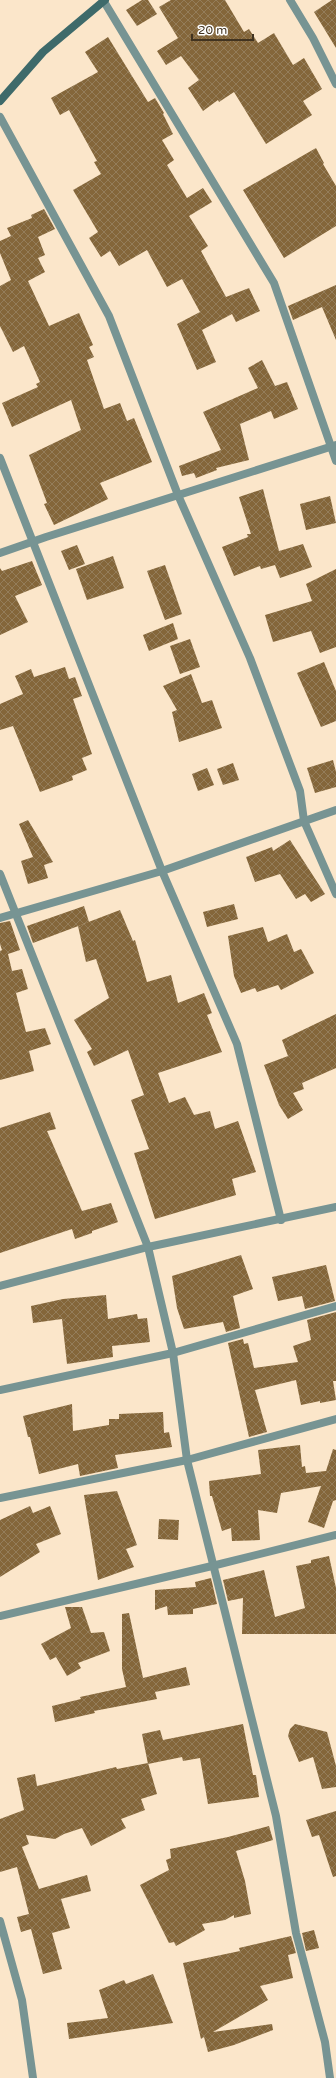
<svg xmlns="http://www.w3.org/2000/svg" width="336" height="2078" font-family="'Varela Round',sans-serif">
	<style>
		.building { fill: url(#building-cross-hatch) }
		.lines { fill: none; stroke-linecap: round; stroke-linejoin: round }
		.street { stroke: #779493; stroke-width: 8 }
		.secondary { stroke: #3e6a6a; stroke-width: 8 }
	</style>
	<defs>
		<pattern id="building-cross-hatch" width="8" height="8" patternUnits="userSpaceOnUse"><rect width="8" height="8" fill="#84663a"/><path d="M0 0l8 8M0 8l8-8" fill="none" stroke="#947d5a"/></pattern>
	</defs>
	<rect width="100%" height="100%" fill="#fbe6ca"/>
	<g class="building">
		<path d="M 142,0 L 148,0 L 157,14 L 137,26 L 126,10 Z"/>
		<path d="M 171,0 L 225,0 L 244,32 L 249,29 L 258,43 L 274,33 L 293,65 L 304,58 L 322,89 L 303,101 L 312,115 L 266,144 L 234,92 L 219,102 L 218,100 L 203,111 L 188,88 L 199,80 L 181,56 L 166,65 L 157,51 L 178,38 L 159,7 Z"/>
		<path d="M 332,0 L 336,0 L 336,48 L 314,12 Z"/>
		<path d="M 108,37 L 148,102 L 155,98 L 164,113 L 163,114 L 173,134 L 162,140 L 174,160 L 167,165 L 187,198 L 203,188 L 212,202 L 189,216 L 208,246 L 201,251 L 226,297 L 249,288 L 260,311 L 236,322 L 232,314 L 202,330 L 216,362 L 197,370 L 177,324 L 200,312 L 182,279 L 167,287 L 147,250 L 119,266 L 110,251 L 101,257 L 89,238 L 98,232 L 73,190 L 101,174 L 94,162 L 97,161 L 69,110 L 60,115 L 51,98 L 98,72 L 85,52 Z"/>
		<path d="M 316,148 L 324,163 L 323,164 L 336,186 L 336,226 L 284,258 L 243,190 Z"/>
		<path d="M 44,209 L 55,229 L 38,237 L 45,255 L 38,258 L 45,272 L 28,281 L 49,326 L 79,313 L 93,345 L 89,347 L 94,357 L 87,360 L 104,409 L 120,403 L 127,421 L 134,418 L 152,462 L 100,483 L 108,499 L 54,525 L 44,504 L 47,503 L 29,455 L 81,430 L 71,400 L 12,427 L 2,403 L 38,387 L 36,384 L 40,382 L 24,346 L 13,352 L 0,326 L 0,286 L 11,280 L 0,253 L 0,241 L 11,236 L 7,228 L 32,218 L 31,215 Z"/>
		<path d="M 336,285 L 336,340 L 322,307 L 293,320 L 288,306 Z"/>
		<path d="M 262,360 L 275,386 L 287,382 L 298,409 L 274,419 L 271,411 L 240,424 L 249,460 L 216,468 L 217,470 L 196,478 L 194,473 L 182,476 L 179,466 L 221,450 L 203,412 L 258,388 L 248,368 Z"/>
		<path d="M 263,489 L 279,551 L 303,544 L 312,567 L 280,578 L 275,565 L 261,569 L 260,566 L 234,576 L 222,547 L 248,537 L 247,534 L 251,534 L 239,497 Z"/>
		<path d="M 330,496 L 336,523 L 306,530 L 300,504 Z"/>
		<path d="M 77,545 L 85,564 L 69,570 L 61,551 Z"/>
		<path d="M 113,556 L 124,588 L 87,600 L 76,569 Z"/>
		<path d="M 32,561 L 42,585 L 15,596 L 28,622 L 0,635 L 0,568 L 2,571 Z"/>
		<path d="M 165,565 L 182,614 L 165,620 L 147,571 Z"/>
		<path d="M 336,569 L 336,647 L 320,653 L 311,631 L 273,642 L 265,615 L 312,601 L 306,584 Z"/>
		<path d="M 173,623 L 178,639 L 149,651 L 143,635 Z"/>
		<path d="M 190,639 L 200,667 L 180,674 L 170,646 Z"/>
		<path d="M 324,662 L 336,691 L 336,721 L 321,727 L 297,673 Z"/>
		<path d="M 65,667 L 69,679 L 75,677 L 82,696 L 73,699 L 92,754 L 82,758 L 87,770 L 72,776 L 73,780 L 40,792 L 13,726 L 0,730 L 0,704 L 23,694 L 15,676 L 31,669 L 34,677 Z"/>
		<path d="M 191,674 L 202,703 L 212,700 L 222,728 L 179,742 L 172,712 L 177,710 L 163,686 Z"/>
		<path d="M 333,760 L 336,772 L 336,787 L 315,793 L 307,768 Z"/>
		<path d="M 233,763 L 239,780 L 223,785 L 217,769 Z"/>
		<path d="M 207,768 L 214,785 L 198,791 L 192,774 Z"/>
		<path d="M 28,820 L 53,862 L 44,865 L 48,878 L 28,884 L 21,861 L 33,857 L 19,824 Z"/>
		<path d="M 290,840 L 325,894 L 311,902 L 305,894 L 296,899 L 280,874 L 255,882 L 246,857 L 272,847 L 273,851 Z"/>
		<path d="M 234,904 L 238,919 L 207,927 L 203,912 Z"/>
		<path d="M 84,906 L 89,922 L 33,943 L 27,926 Z"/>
		<path d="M 120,910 L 133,941 L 135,940 L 147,982 L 171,975 L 178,1003 L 204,993 L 212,1013 L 207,1015 L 222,1052 L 158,1073 L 169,1103 L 185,1097 L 194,1115 L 210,1111 L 215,1129 L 238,1121 L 256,1172 L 232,1179 L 236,1195 L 155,1219 L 134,1153 L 149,1149 L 131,1100 L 144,1095 L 128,1050 L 94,1066 L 87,1052 L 92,1049 L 74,1020 L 109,998 L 96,959 L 86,962 L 78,926 Z"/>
		<path d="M 10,921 L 20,950 L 8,954 L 12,971 L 22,969 L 28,989 L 16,993 L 26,1032 L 45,1028 L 51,1044 L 29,1051 L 34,1071 L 0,1080 L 0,951 L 2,950 L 0,944 L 0,923 Z"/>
		<path d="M 263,927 L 268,942 L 287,934 L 294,952 L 301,949 L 314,973 L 281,990 L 278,985 L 257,992 L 255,988 L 241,993 L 234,976 L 228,936 Z"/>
		<path d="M 336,1014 L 336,1068 L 302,1083 L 304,1089 L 293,1093 L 303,1110 L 288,1119 L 279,1105 L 264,1065 L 288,1056 L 282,1040 Z"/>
		<path d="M 50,1112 L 56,1129 L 47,1131 L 82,1211 L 111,1203 L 118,1222 L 92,1231 L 92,1233 L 75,1239 L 72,1229 L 0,1253 L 0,1128 Z"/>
		<path d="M 241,1255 L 253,1289 L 233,1296 L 240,1328 L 226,1332 L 223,1322 L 184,1329 L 177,1308 L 172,1276 Z"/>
		<path d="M 326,1265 L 335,1301 L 305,1309 L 302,1296 L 278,1301 L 272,1277 Z"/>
		<path d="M 106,1295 L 108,1319 L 137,1314 L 138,1319 L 147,1318 L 150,1342 L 112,1346 L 113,1357 L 67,1364 L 62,1319 L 33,1323 L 31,1306 L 63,1299 Z"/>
		<path d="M 336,1312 L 336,1381 L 333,1381 L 336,1400 L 320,1403 L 320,1401 L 301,1405 L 296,1380 L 255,1390 L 267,1432 L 249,1437 L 228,1343 L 243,1339 L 244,1344 L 248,1343 L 254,1368 L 298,1362 L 293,1346 L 311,1340 L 307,1320 Z"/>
		<path d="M 72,1404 L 73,1431 L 109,1425 L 109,1419 L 119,1419 L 119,1414 L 163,1412 L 164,1433 L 169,1432 L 172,1447 L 115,1455 L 118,1468 L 80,1476 L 78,1464 L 39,1474 L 30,1437 L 28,1437 L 23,1416 Z"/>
		<path d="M 300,1445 L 302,1467 L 305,1466 L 306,1473 L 326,1471 L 333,1449 L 336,1450 L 336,1500 L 333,1501 L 324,1528 L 308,1522 L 321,1486 L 281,1493 L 277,1513 L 258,1510 L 260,1540 L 232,1541 L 231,1528 L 222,1531 L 212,1496 L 210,1496 L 209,1481 L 261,1474 L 258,1450 Z"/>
		<path d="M 117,1491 L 137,1545 L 126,1549 L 134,1567 L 98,1580 L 84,1495 Z"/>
		<path d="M 30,1506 L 33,1513 L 50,1506 L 61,1534 L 36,1544 L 40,1552 L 0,1577 L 0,1520 Z"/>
		<path d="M 159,1519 L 179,1520 L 178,1540 L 158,1539 Z"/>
		<path d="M 329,1556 L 336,1588 L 336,1634 L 242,1634 L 243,1598 L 228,1601 L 223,1580 L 264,1570 L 275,1617 L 305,1608 L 296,1566 L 311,1563 L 311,1560 Z"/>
		<path d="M 211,1578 L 217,1604 L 193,1609 L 193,1614 L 168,1615 L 167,1606 L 155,1610 L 155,1590 L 196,1587 L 195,1582 Z"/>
		<path d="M 65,1607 L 82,1607 L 91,1633 L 104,1632 L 110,1651 L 78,1663 L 81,1668 L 67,1676 L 56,1657 L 50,1660 L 41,1644 L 71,1628 Z"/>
		<path d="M 129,1613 L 143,1678 L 186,1667 L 190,1685 L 155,1692 L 157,1699 L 94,1711 L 95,1713 L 55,1722 L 52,1706 L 81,1699 L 80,1697 L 126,1687 L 122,1669 L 122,1614 Z"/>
		<path d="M 243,1724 L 253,1775 L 256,1775 L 259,1797 L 208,1804 L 200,1758 L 183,1761 L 182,1757 L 148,1764 L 142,1734 L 160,1730 L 163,1740 Z"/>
		<path d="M 295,1724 L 327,1732 L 336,1766 L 336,1787 L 322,1789 L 313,1757 L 299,1762 L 288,1736 L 290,1729 Z"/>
		<path d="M 148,1763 L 157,1794 L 141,1799 L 145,1810 L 121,1819 L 126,1828 L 91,1846 L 82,1828 L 64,1834 L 55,1839 L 26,1835 L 29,1844 L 22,1847 L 39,1889 L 87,1875 L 91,1891 L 61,1899 L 70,1928 L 52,1933 L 62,1969 L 43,1974 L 31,1929 L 21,1932 L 17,1917 L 29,1914 L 17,1867 L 0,1872 L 0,1819 L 24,1810 L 17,1778 L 35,1774 L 37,1786 L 116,1767 L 117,1769 Z"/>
		<path d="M 336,1811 L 336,1876 L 333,1877 L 319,1835 L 312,1837 L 306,1820 Z"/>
		<path d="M 269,1826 L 273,1840 L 236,1851 L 245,1881 L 251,1914 L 234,1918 L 234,1915 L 225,1920 L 202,1924 L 205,1930 L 176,1946 L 174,1942 L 169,1943 L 140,1885 L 169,1870 L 166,1860 L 171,1858 L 170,1849 L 228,1837 Z"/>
		<path d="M 314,1930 L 319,1948 L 306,1951 L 302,1933 Z"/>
		<path d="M 291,1936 L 296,1953 L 288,1955 L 293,1978 L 260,1986 L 268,2000 L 213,2032 L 272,2024 L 273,2030 L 234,2045 L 208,2052 L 204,2037 L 201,2039 L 183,1963 L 240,1951 L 239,1948 Z"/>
		<path d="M 153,1974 L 173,2023 L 69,2039 L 67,2023 L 108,2018 L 99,1990 L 124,1980 L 126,1984 Z"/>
	</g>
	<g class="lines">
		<g class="street">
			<path d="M 103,0 L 274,283 L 336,461"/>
			<path d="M 290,0 L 313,38 L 336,84"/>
			<path d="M 0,117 L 109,316 L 178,495 L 250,658 L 300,791 L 304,821 L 336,894"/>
			<path d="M 0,458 L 162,871 L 237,1044 L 281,1220"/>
			<path d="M 0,553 L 46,537 L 336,445"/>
			<path d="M 0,874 L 148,1247 L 173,1353 L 187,1460 L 276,1816 L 296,1933 L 325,2042 L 330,2078"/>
			<path d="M 0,918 L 162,871 L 336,810"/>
			<path d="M 0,1286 L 148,1247 L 336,1207"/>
			<path d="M 0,1390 L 173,1353 L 336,1306"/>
			<path d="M 0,1498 L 187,1460 L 336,1419"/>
			<path d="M 0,1616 L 212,1566 L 336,1535"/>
			<path d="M 0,1921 L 22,2000 L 33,2078"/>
		</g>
		<path class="secondary" d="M 0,101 L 43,52 L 105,0"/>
	</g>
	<path d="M192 34v6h61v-6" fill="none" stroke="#413320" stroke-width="2"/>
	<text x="198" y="34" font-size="12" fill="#413320" stroke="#ffffff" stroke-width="3" paint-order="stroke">20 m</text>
</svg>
